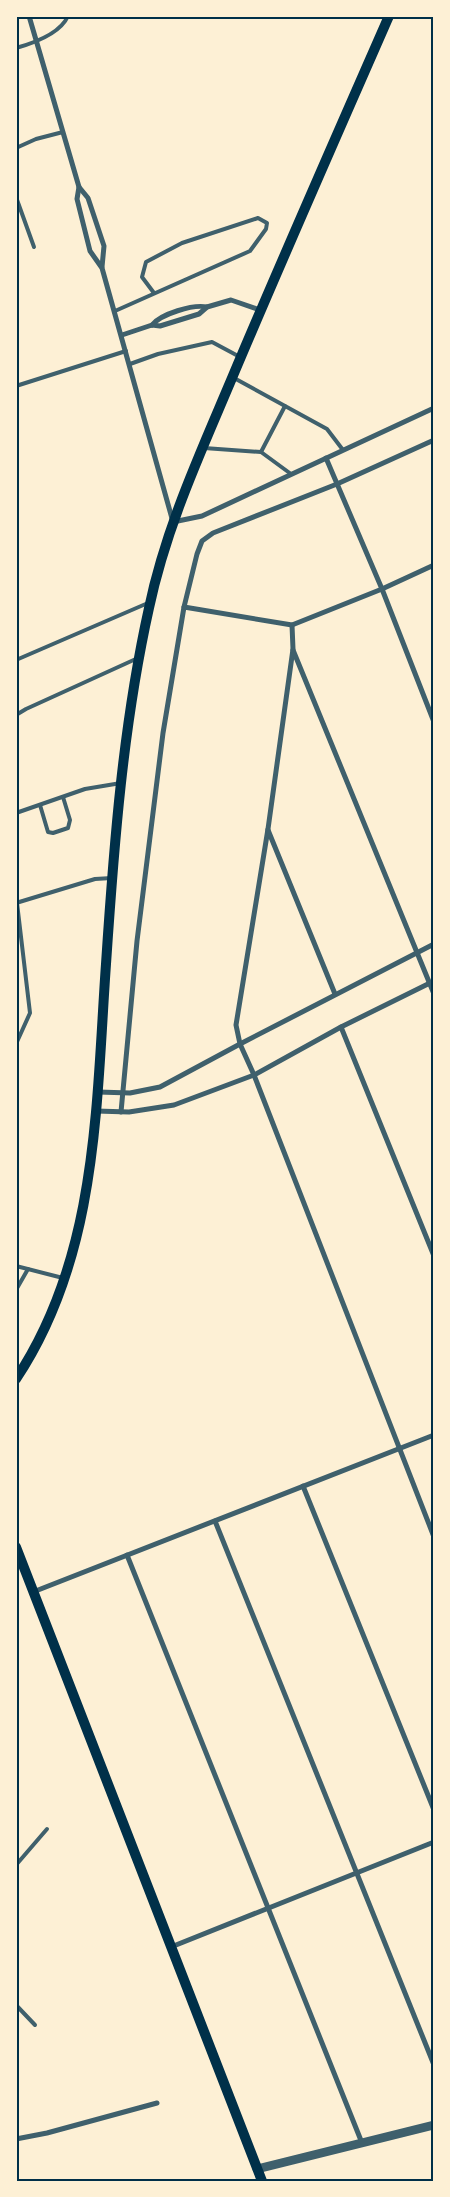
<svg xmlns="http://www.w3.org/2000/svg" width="450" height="2197" font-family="'Noto Sans',sans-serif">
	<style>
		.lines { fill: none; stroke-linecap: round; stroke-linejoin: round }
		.service { stroke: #3f606c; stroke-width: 4 }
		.minor { stroke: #3f606c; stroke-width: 5 }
		.tertiary { stroke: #3f606c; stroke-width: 9 }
		.secondary { stroke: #003049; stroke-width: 10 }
		.neatline { fill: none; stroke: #003049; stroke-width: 2 }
	</style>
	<rect width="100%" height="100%" fill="#fdf0d5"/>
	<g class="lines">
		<g class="service">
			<path d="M 16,48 C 34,43 60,34 68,16"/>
			<path d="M 16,148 L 36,139 L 63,132"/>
			<path d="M 16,197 L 34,247"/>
			<path d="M 115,311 L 250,251 L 266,229 L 267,223 L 258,218 L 182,243 L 146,262 L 142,277 L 154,293"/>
			<path d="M 130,364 L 158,354 L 212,342 L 240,357"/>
			<path d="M 234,378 L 327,429 L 343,450"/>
			<path d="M 16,386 L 126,351"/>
			<path d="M 204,448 L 261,452 L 291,474"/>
			<path d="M 261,452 L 285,406"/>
			<path d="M 16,660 L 148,603"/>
			<path d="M 16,715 L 26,709 L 138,658"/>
			<path d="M 40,805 L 48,832 L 53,833 L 68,828 L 70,820 L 63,797"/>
			<path d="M 16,813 L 85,789 L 121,783"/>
			<path d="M 16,903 L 95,879 L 112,878"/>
			<path d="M 16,1044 L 30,1013 L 17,903"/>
			<path d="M 16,1266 L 63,1278"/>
			<path d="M 16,1290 L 28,1269"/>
			<path d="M 16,1865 L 47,1829"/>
			<path d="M 16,2005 L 35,2025"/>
		</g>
		<g class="minor">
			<path d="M 29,16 L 79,187 L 88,198 L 104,246 L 102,267"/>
			<path d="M 79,187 L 77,199 L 90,251 L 102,268 L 173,522 L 202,516 L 434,408"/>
			<path d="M 152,325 C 161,314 193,304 207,307"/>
			<path d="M 122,335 L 152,325 L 160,326 L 199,314 L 207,307 L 231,300 L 260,310"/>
			<path d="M 326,458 L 382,589 L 434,722"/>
			<path d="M 184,607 L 292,625 L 382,589 L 434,565"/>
			<path d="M 292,625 L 293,649 L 268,829 L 236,1025 L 240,1044 L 254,1075 L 434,1537"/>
			<path d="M 293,650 L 434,994"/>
			<path d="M 268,830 L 335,994"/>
			<path d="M 341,1027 L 434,1256"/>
			<path d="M 98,1092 L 130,1093 L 160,1087 L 240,1044 L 434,944"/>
			<path d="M 96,1111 L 129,1112 L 174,1105 L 254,1075 L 341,1027 L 434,981"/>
			<path d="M 121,1112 L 137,941 L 163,733 L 184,607 L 197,554 L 202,541 L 213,533 L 337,484 L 434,440"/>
			<path d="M 303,1486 L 434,1810"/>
			<path d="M 215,1521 L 434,2065"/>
			<path d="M 127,1555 L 362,2143"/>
			<path d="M 33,1592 L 434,1435"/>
			<path d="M 171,1947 L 434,1842"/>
			<path d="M 16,2139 L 47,2133 L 157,2103"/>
		</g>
		<path class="tertiary" d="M 257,2169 L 434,2125"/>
		<g class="secondary">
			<path d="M 16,1379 C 98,1256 96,1106 106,964 C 114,844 123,725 149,608 C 166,527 200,454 232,378 C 283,257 336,137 389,16"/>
			<path d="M 16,1547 L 262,2181"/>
		</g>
	</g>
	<rect width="450" height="2197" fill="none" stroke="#fdf0d5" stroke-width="35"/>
	<rect x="18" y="18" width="414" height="2162" class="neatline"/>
</svg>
